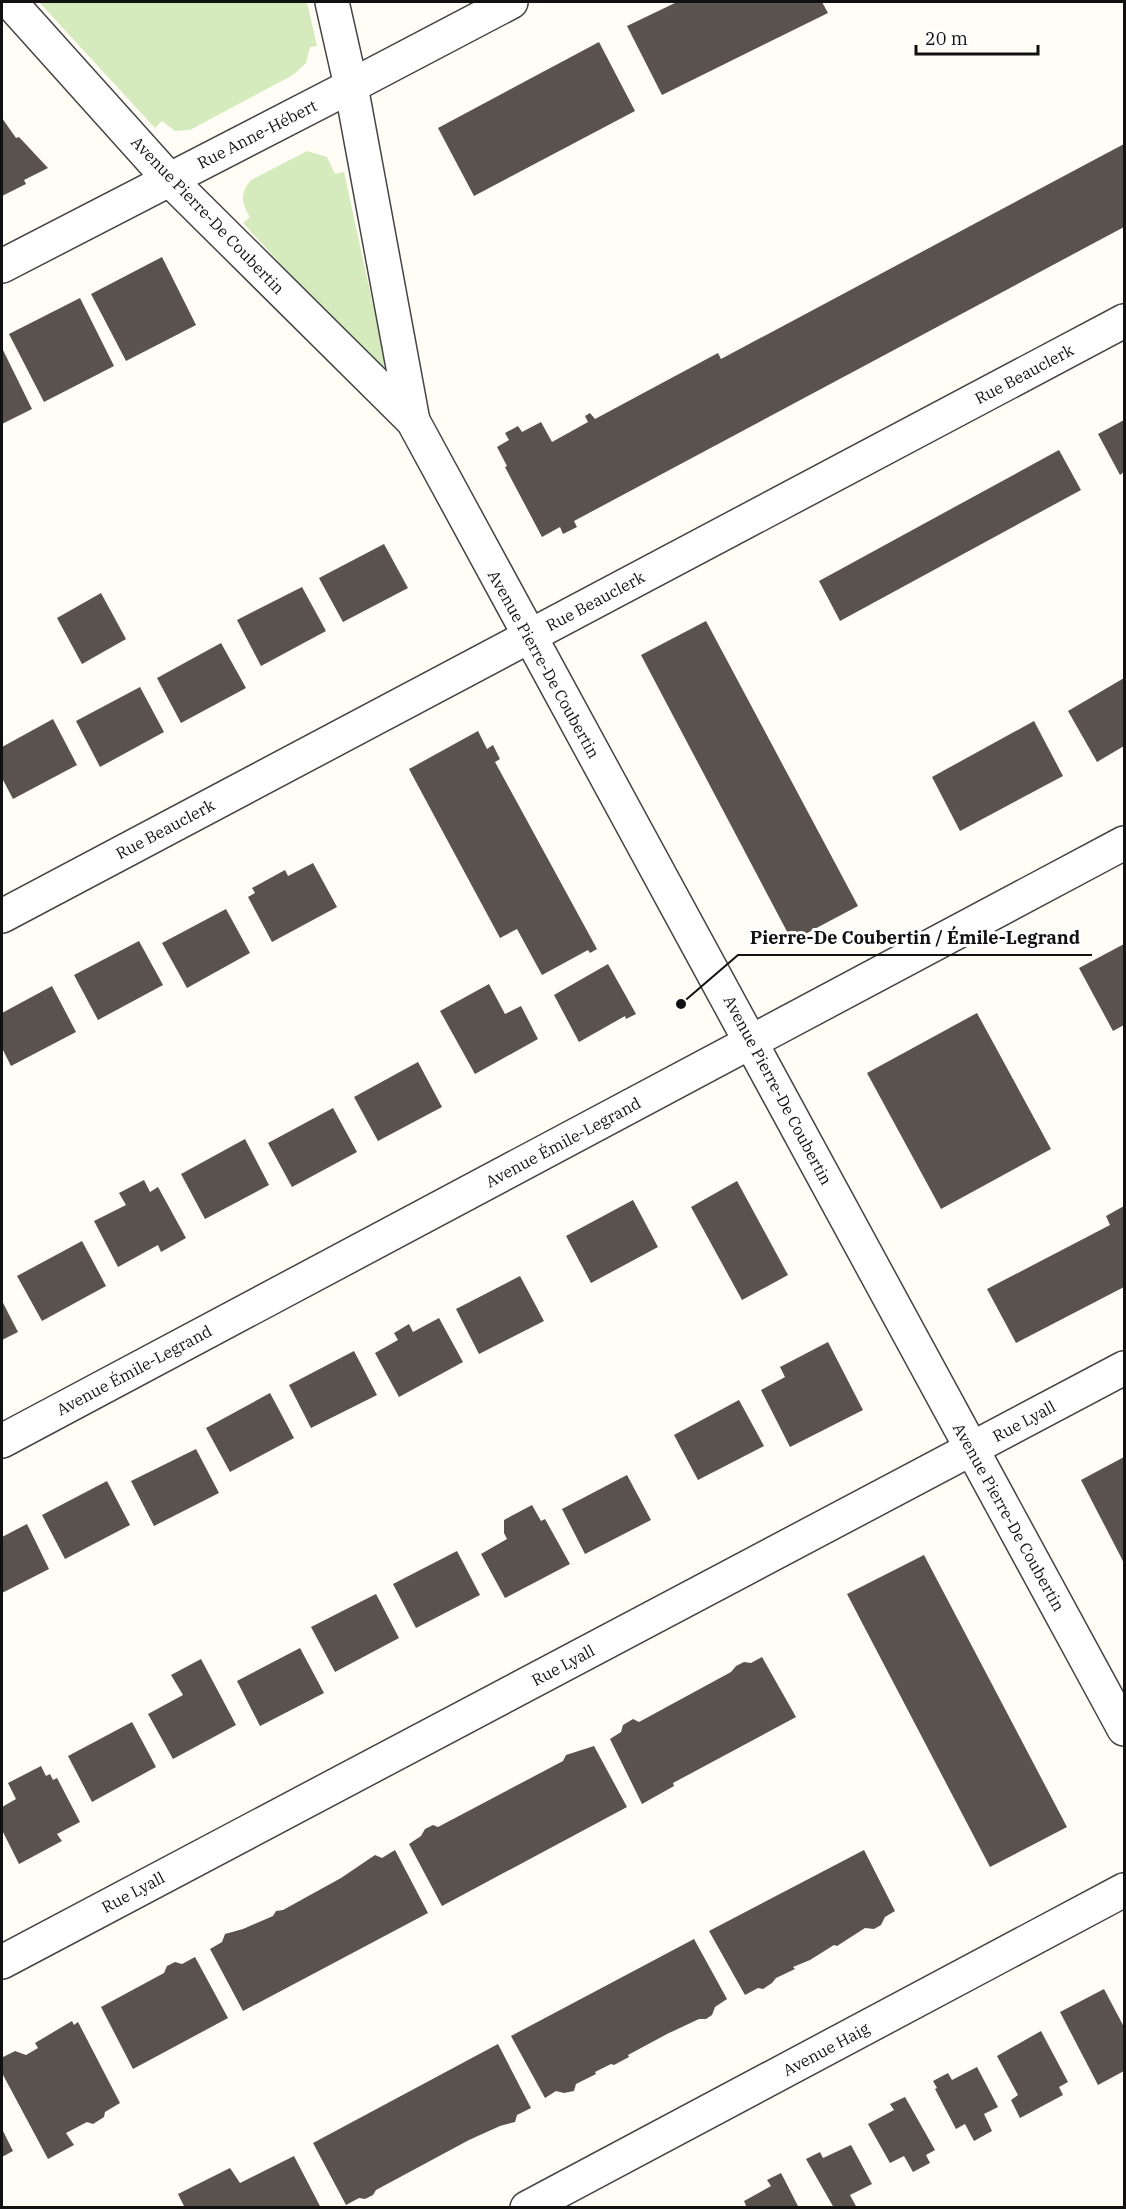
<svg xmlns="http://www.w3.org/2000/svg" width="1126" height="2209" font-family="'IBM Plex Serif',serif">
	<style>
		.green { fill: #d5ebbd }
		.building { fill: #5a524d }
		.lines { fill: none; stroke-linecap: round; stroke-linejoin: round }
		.minor-casing { stroke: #444; stroke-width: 36 }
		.tertiary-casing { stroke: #444; stroke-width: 36 }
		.minor { stroke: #fff; stroke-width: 33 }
		.tertiary { stroke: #fff; stroke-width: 33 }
		.labels { text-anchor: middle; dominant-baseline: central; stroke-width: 6; stroke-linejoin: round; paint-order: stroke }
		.street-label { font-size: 16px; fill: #111; stroke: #fff }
		.leader { fill: none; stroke: #111; stroke-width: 2 }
		.callout-dot { fill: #111; stroke: #fff; stroke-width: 2 }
		.callout-label { font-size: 18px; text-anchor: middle; font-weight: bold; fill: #111; stroke: #fff; stroke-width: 6; stroke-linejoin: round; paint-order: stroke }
	</style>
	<rect width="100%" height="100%" fill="#fffdf5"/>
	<g class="green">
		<path d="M 39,2 L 307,2 L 317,46 L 310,47 L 306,63 L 293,75 L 190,130 L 175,131 L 162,121 L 155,128 Z"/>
		<path d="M 307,151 L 327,157 L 335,174 L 344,172 L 386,365 L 377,369 L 243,223 L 250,217 C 241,203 240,193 251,180 Z"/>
	</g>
	<g class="building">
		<path d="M 677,2 L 822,2 L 828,13 L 662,95 L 627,26 Z"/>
		<path d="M 599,42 L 635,111 L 474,196 L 438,128 Z"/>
		<path d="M 2,118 L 16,138 L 19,137 L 48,168 L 24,180 L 26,184 L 2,196 Z"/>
		<path d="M 1124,144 L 1124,227 L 574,521 L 577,527 L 563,534 L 560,527 L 542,537 L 505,467 L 507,466 L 497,447 L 509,440 L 505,433 L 518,426 L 522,432 L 541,422 L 552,442 L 588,422 L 585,416 L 590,413 L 595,419 L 718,353 L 721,359 Z"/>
		<path d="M 162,257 L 196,325 L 126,361 L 91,294 Z"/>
		<path d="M 80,298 L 114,366 L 44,402 L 9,334 Z"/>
		<path d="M 2,348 L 32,409 L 2,424 Z"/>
		<path d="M 1124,420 L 1124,472 L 1120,475 L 1098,434 Z"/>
		<path d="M 1059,450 L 1081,490 L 840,621 L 819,581 Z"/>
		<path d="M 384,544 L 408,588 L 343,622 L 319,578 Z"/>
		<path d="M 302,587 L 326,631 L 261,666 L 237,620 Z"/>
		<path d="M 101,593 L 126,639 L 82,664 L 57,618 Z"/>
		<path d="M 706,621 L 858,906 L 792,941 L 641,655 Z"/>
		<path d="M 221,643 L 246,688 L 181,723 L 157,678 Z"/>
		<path d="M 1124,678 L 1124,746 L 1097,762 L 1068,711 Z"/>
		<path d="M 140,687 L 164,732 L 100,767 L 76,721 Z"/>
		<path d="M 53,719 L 77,765 L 13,799 L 2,778 L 2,747 Z"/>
		<path d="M 1034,721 L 1063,776 L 960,831 L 932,777 Z"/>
		<path d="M 478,731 L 487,749 L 493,745 L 500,759 L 495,762 L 597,949 L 590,953 L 588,950 L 542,975 L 517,929 L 500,938 L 409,769 Z"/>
		<path d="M 313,863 L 337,907 L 272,942 L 248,897 L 255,893 L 252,888 L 285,870 L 288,876 Z"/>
		<path d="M 226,909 L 250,953 L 187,988 L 162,943 Z"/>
		<path d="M 139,941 L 163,985 L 98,1020 L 74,975 Z"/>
		<path d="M 1124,944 L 1124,1025 L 1113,1031 L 1079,968 Z"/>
		<path d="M 608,964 L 636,1014 L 626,1019 L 625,1016 L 579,1042 L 554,995 Z"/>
		<path d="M 489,984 L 505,1014 L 521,1006 L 538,1039 L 475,1074 L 440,1011 Z"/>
		<path d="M 52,986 L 76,1032 L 11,1066 L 2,1048 L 2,1013 Z"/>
		<path d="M 977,1013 L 1051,1149 L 941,1209 L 867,1073 Z"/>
		<path d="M 418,1062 L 442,1107 L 378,1141 L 354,1097 Z"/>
		<path d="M 333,1108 L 357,1152 L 292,1187 L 268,1143 Z"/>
		<path d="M 245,1139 L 269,1185 L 205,1219 L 181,1174 Z"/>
		<path d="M 144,1180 L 150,1192 L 158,1187 L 186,1238 L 161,1252 L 158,1245 L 118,1267 L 94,1221 L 126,1205 L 119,1193 Z"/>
		<path d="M 737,1181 L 788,1275 L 742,1300 L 691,1207 Z"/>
		<path d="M 633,1200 L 658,1247 L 591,1283 L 566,1236 Z"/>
		<path d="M 1124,1206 L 1124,1287 L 1016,1343 L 987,1289 L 1110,1225 L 1106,1216 Z"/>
		<path d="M 82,1241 L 106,1286 L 42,1321 L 17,1276 Z"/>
		<path d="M 520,1276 L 544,1321 L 479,1354 L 456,1309 Z"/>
		<path d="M 2,1301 L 18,1332 L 2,1340 Z"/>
		<path d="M 439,1318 L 463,1362 L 399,1397 L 375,1353 L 398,1340 L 394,1333 L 409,1324 L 413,1332 Z"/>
		<path d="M 828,1342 L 863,1410 L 790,1447 L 761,1390 L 785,1377 L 780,1367 Z"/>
		<path d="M 354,1351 L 377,1395 L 311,1428 L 289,1385 Z"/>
		<path d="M 270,1393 L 294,1438 L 230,1472 L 206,1428 Z"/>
		<path d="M 739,1400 L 764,1446 L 698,1480 L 674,1435 Z"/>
		<path d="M 196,1449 L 219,1493 L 154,1526 L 131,1481 Z"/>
		<path d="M 1124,1457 L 1124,1563 L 1081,1480 Z"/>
		<path d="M 627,1475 L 651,1520 L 585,1554 L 562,1509 Z"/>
		<path d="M 107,1481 L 130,1525 L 65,1559 L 42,1515 Z"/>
		<path d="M 532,1505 L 541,1521 L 545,1519 L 570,1564 L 505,1598 L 481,1554 L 507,1539 L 504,1533 L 504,1520 Z"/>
		<path d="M 27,1524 L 49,1569 L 2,1593 L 2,1537 Z"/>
		<path d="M 457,1551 L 480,1595 L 416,1628 L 393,1584 Z"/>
		<path d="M 924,1555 L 1067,1827 L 990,1867 L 847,1594 Z"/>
		<path d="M 376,1594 L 399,1638 L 335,1672 L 311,1627 Z"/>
		<path d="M 300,1648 L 324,1693 L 260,1726 L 237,1681 Z"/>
		<path d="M 762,1657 L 796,1717 L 673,1783 L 674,1786 L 642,1804 L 610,1739 L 621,1732 L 623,1725 L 633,1719 L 639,1722 L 731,1672 L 736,1666 L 744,1662 L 751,1663 Z"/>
		<path d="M 201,1659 L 236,1725 L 173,1759 L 148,1714 L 183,1695 L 171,1675 Z"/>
		<path d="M 132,1722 L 156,1767 L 92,1802 L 68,1756 Z"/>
		<path d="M 594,1746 L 627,1807 L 442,1906 L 409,1844 L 421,1836 L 425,1829 L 433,1825 L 438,1827 L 563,1761 L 566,1755 Z"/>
		<path d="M 41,1766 L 46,1776 L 50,1774 L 53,1780 L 57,1778 L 80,1822 L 57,1834 L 62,1841 L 19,1864 L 2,1830 L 2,1807 L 16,1799 L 8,1783 Z"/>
		<path d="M 395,1850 L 428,1913 L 243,2011 L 210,1949 L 222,1942 L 225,1934 L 243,1929 L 273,1916 L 276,1911 L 283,1910 L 341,1878 L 375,1855 L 382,1858 Z"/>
		<path d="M 864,1850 L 895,1911 L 885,1917 L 881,1925 L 874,1929 L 865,1928 L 837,1946 L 834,1945 L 810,1960 L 793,1967 L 795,1969 L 776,1978 L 772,1983 L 763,1989 L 758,1988 L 745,1995 L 709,1931 Z"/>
		<path d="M 694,1939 L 727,1999 L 715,2007 L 712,2015 L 706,2019 L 699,2019 L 667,2034 L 628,2055 L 629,2057 L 614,2065 L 611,2064 L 595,2072 L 596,2074 L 576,2084 L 574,2091 L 564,2093 L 556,2091 L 545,2098 L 511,2036 Z"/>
		<path d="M 195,1957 L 228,2018 L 133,2069 L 101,2007 L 164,1973 L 167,1966 L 175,1962 L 182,1964 Z"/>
		<path d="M 1104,1989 L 1124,2027 L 1124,2071 L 1098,2085 L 1060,2012 Z"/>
		<path d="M 72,2021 L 74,2025 L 78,2022 L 120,2103 L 105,2112 L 104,2117 L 93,2124 L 87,2122 L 66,2133 L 74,2145 L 48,2159 L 2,2073 L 2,2065 L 3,2057 L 15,2051 L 26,2055 L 38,2048 L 35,2043 Z"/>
		<path d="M 1041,2031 L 1068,2082 L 1059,2087 L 1063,2095 L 1020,2118 L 1011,2100 L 1018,2095 L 997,2056 Z"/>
		<path d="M 498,2044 L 531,2108 L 517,2115 L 515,2122 L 500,2126 L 469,2140 L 376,2190 L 373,2195 L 365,2199 L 359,2198 L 346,2205 L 313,2143 Z"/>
		<path d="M 977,2067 L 998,2107 L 984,2114 L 992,2131 L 974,2141 L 965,2124 L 956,2129 L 935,2089 L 937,2088 L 933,2081 L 948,2073 L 952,2080 Z"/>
		<path d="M 905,2097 L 935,2150 L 926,2155 L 930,2163 L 913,2172 L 904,2156 L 890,2163 L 868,2124 L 894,2110 L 890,2104 Z"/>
		<path d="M 2,2129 L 13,2151 L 2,2157 Z"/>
		<path d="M 851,2145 L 872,2184 L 850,2195 L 857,2208 L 834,2208 L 806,2159 L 820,2152 L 823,2158 Z"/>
		<path d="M 294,2156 L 321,2208 L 185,2208 L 178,2194 L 230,2168 L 240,2183 Z"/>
		<path d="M 781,2173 L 799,2208 L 747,2208 L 744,2201 L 771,2186 L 767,2180 Z"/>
	</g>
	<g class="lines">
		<defs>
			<g id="minor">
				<path d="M 2,266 L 351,86 L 511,2"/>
				<path d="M 2,916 L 1124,321"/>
				<path d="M 2,1441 L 1124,843"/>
				<path d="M 2,1962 L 1124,1368"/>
			</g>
			<g id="tertiary">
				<path d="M 10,2 L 169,179 L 413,421 L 1124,1729"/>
				<path d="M 332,2 L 351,86 L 413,421"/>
				<path d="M 527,2208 L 1124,1890"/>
			</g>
		</defs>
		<use href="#minor" class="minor-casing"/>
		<use href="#tertiary" class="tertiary-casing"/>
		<use href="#minor" class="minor"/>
		<use href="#tertiary" class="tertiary"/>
	</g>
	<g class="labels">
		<g class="street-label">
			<text transform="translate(257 134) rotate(-27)">Rue Anne-Hébert</text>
			<text transform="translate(208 215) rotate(46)">Avenue Pierre-De Coubertin</text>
			<text transform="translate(1024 374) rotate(-28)">Rue Beauclerk</text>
			<text transform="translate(595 601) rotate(-28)">Rue Beauclerk</text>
			<text transform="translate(544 664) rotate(61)">Avenue Pierre-De Coubertin</text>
			<text transform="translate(165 829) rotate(-28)">Rue Beauclerk</text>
			<text transform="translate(778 1090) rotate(62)">Avenue Pierre-De Coubertin</text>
			<text transform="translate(563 1142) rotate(-28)">Avenue Émile-Legrand</text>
			<text transform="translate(134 1370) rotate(-28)">Avenue Émile-Legrand</text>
			<text transform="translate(1024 1421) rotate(-28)">Rue Lyall</text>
			<text transform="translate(1009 1517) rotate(61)">Avenue Pierre-De Coubertin</text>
			<text transform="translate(563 1665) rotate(-28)">Rue Lyall</text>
			<text transform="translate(133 1892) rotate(-28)">Rue Lyall</text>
			<text transform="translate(826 2049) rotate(-28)">Avenue Haig</text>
		</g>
	</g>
	<path class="leader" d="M681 1004L738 955H1092"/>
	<circle class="callout-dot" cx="681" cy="1004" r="6"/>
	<g class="callout-label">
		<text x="915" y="944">Pierre-De Coubertin / Émile-Legrand</text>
	</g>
	<rect width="1126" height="2209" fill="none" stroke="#111111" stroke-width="6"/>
	<path d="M916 45v9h122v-9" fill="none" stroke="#111111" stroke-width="3"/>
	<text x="925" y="45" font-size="18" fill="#111111" stroke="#ffffff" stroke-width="4.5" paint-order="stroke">20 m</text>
</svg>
